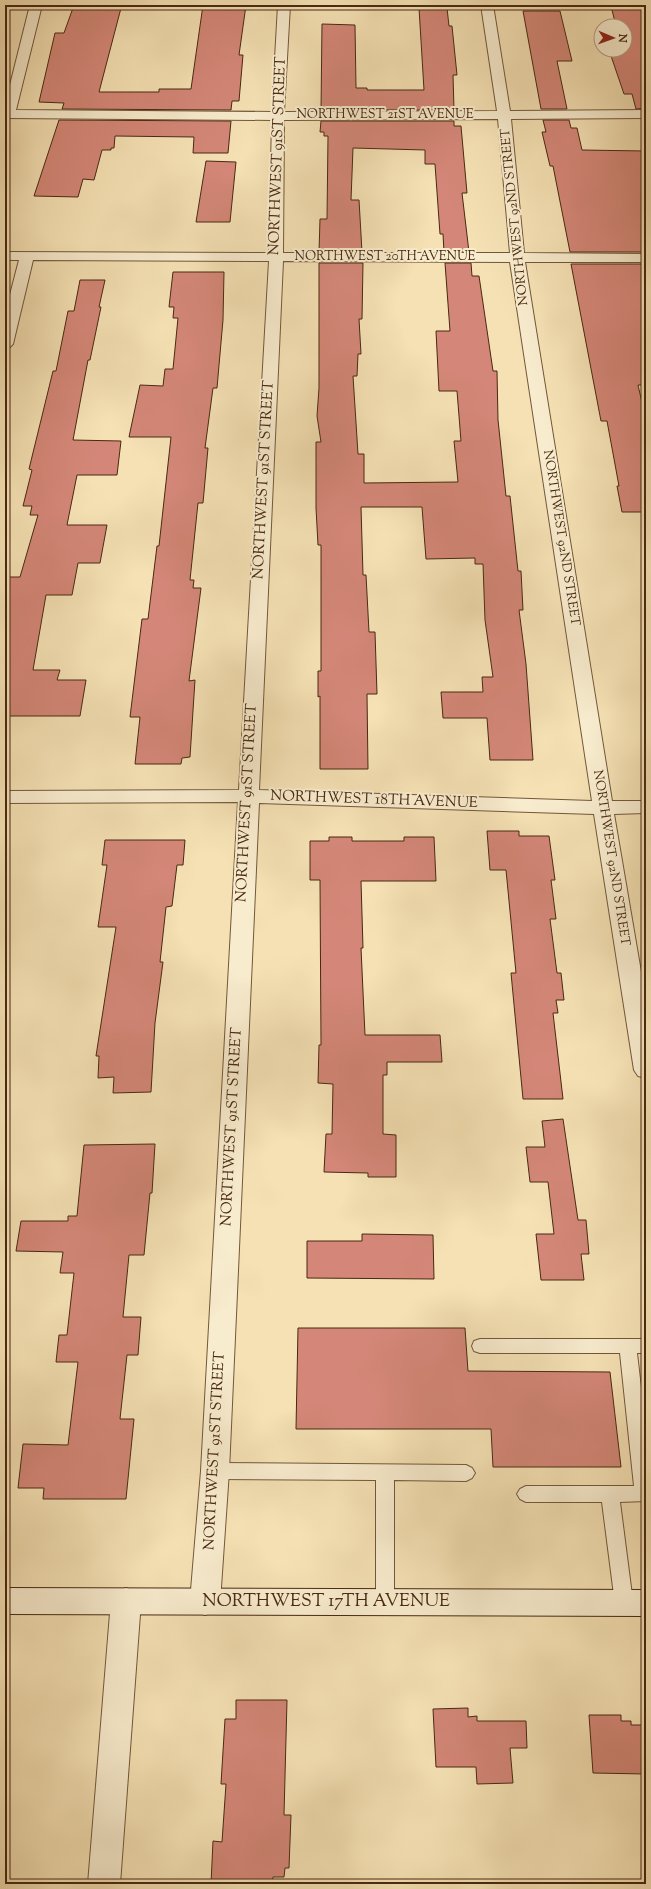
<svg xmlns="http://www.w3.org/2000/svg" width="651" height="1889" font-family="'Sorts Mill Goudy',serif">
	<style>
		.building { fill: #d48778; stroke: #482912 }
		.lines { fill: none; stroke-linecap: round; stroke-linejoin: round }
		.service-casing { stroke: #73573a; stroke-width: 2 }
		.minor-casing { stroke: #73573a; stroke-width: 2 }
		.secondary-casing { stroke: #482912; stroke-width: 2 }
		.service { fill: #f8ecce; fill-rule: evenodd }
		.minor { fill: #f8ecce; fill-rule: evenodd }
		.secondary { fill: #f8ecce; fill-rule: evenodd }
		.labels { text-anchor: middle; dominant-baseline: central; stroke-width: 4; stroke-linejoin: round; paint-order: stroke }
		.far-street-label { font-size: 13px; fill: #482912; stroke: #f8ecce }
		.street-label { font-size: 15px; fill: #482912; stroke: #f8ecce }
		.near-street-label { font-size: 18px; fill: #482912; stroke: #f8ecce }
	</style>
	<rect width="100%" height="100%" fill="#f5e1b4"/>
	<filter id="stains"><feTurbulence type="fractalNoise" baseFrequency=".005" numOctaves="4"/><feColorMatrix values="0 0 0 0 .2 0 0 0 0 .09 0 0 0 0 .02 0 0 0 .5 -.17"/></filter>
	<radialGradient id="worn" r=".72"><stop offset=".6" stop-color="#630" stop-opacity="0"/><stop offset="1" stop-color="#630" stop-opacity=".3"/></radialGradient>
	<g class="building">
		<path d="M 74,5 L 113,5 L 112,8 L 121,8 L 99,92 L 159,92 L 159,89 L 191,89 L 203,5 L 246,5 L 239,55 L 243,55 L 239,101 L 232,101 L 231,110 L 62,109 L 64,103 L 39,102 L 55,33 L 64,33 Z"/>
		<path d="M 611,6 L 642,6 L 646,23 L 646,108 L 636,109 L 632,94 L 624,94 L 609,50 L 625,50 L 625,26 L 616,26 Z"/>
		<path d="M 419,8 L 447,8 L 449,26 L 452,26 L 457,75 L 453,75 L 454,110 L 321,110 L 322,24 L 355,25 L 356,88 L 367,88 L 367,90 L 424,90 Z"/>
		<path d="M 523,11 L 560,11 L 572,61 L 557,61 L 567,109 L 541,109 Z"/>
		<path d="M 59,120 L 231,121 L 228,153 L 193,153 L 194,137 L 115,136 L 114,148 L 111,148 L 111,150 L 102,150 L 94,180 L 83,179 L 78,197 L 34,196 Z"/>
		<path d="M 543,120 L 569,120 L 571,128 L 577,128 L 582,150 L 646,151 L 646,252 L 570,252 L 553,166 L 550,166 L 542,132 L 546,132 Z"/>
		<path d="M 321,121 L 454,121 L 454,126 L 461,126 L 467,193 L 462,193 L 469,252 L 444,252 L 443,234 L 440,234 L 435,164 L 425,164 L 425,150 L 353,148 L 351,200 L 359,200 L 362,252 L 319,252 L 320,219 L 327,219 L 328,136 L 324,136 L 324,132 L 320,132 Z"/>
		<path d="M 206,161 L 236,162 L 230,222 L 196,222 Z"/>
		<path d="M 319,263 L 363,263 L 362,319 L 359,319 L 361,354 L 358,354 L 357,376 L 353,376 L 358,454 L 364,454 L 364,483 L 458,482 L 454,441 L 461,441 L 457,391 L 439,391 L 436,331 L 450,331 L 445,263 L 471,263 L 472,276 L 479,276 L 493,371 L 497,371 L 498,420 L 506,496 L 510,496 L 518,571 L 521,571 L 523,610 L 519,610 L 526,664 L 533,760 L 490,760 L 487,718 L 443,718 L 441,692 L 483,692 L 482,677 L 493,677 L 485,620 L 483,564 L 475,564 L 475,558 L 426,559 L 422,507 L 361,507 L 363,575 L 366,575 L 369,632 L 375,632 L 377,694 L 367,694 L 368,769 L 320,769 L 320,696 L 318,697 L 318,671 L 321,671 L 321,545 L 318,545 L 316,508 L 316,442 L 321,442 L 317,416 L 319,388 Z"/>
		<path d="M 571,264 L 646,264 L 646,385 L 638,385 L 646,420 L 646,512 L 622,512 L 617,486 L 619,486 L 607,421 L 601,421 Z"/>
		<path d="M 173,272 L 224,272 L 223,320 L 217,388 L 213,388 L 205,448 L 208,448 L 203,503 L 198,503 L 190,580 L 194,580 L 193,588 L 201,588 L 189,681 L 195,680 L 190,757 L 182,758 L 181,764 L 135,764 L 140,717 L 130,717 L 142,619 L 148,619 L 157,546 L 159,546 L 171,437 L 129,437 L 140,385 L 163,386 L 165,369 L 173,369 L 178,318 L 173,318 L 174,307 L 169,307 Z"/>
		<path d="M 80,280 L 105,280 L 99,307 L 101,307 L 90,360 L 88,360 L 73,440 L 121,441 L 117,475 L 77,475 L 67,525 L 107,525 L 100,563 L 78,563 L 72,595 L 46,595 L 33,670 L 60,670 L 57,680 L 86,680 L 80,716 L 5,716 L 5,593 L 9,577 L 20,577 L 38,515 L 30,515 L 32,506 L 23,506 L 32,470 L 29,469 L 53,371 L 56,371 L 68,311 L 74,311 Z"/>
		<path d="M 487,831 L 519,831 L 519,836 L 549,836 L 555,880 L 551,880 L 556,919 L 550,919 L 557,973 L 561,973 L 564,1000 L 556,1000 L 558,1013 L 553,1013 L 563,1099 L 523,1099 L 511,973 L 516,973 L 506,870 L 490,870 Z"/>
		<path d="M 329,837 L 352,837 L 352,841 L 404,841 L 404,837 L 434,837 L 436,881 L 361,881 L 363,948 L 361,948 L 365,1035 L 440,1035 L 442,1062 L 387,1062 L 387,1075 L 383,1075 L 383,1134 L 396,1135 L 396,1177 L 368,1177 L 368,1173 L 324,1172 L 326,1134 L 332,1134 L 333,1084 L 318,1083 L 319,1045 L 321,1045 L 320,880 L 310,880 L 310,841 L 329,841 Z"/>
		<path d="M 105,840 L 185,840 L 183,865 L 177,865 L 172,906 L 166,907 L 160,962 L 163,962 L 155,1023 L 151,1092 L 113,1093 L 114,1077 L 98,1078 L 99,1056 L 96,1056 L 116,927 L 98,927 L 107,865 L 102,865 Z"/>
		<path d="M 563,1119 L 578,1220 L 586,1220 L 589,1254 L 581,1254 L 584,1280 L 541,1280 L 536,1234 L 554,1234 L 548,1182 L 530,1182 L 526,1147 L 545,1147 L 542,1121 Z"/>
		<path d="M 155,1144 L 152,1193 L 150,1193 L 144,1255 L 129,1255 L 123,1317 L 141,1317 L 138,1355 L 127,1355 L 120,1419 L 134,1419 L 126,1499 L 43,1499 L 44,1488 L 18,1488 L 23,1444 L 68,1445 L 78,1362 L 56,1362 L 59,1335 L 67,1335 L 74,1273 L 60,1273 L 63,1252 L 16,1251 L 21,1221 L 68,1221 L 68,1216 L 77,1216 L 84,1145 Z"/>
		<path d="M 362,1234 L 433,1235 L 434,1279 L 307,1278 L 307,1241 L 362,1241 Z"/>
		<path d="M 298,1328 L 465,1328 L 468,1371 L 610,1372 L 621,1467 L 493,1467 L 491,1429 L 296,1429 Z"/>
		<path d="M 236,1700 L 287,1700 L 284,1815 L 291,1815 L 289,1868 L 285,1868 L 284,1877 L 273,1877 L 272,1884 L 211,1884 L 213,1841 L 222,1842 L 226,1784 L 221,1784 L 225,1719 L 236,1719 Z"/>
		<path d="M 468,1708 L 468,1717 L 477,1716 L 477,1721 L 526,1721 L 527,1748 L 510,1748 L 513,1783 L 477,1784 L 476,1767 L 436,1767 L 433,1709 Z"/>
		<path d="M 589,1715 L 621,1715 L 621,1721 L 631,1721 L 631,1725 L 646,1725 L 646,1774 L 593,1773 Z"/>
	</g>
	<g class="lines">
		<defs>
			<g id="service">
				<path d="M 480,1339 L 646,1339 L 646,1353 L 637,1353 L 646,1431 L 646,1501 L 620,1502 L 633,1603 L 631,1609 L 624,1611 L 617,1609 L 615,1603 L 602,1502 L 526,1502 L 520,1499 L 517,1494 L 520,1489 L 526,1486 L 634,1486 L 620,1353 L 480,1353 L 474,1351 L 472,1346 L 474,1341 Z"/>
				<path d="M 215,1463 L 466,1465 L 472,1468 L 475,1473 L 472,1478 L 466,1481 L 394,1480 L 394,1602 L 392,1608 L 385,1610 L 378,1608 L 376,1602 L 376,1480 L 215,1479 L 209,1476 L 206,1471 L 209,1466 Z"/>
			</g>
			<g id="minor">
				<path d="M 30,5 L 42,5 L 16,110 L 272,112 L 278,5 L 290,5 L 284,112 L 497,111 L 481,5 L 493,5 L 510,111 L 646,110 L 646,118 L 511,119 L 524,253 L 646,254 L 646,262 L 525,262 L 612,801 L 646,801 L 646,813 L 614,814 L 646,1001 L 646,1078 L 638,1076 L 634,1070 L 594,814 L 259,803 L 229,1471 L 220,1602 L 215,1611 L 205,1615 L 195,1611 L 190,1602 L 201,1471 L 238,802 L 5,803 L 5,791 L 239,790 L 269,261 L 33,260 L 13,344 L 10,347 L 5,349 L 5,314 L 19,260 L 5,260 L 5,252 L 269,253 L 272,120 L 5,118 L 5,105 ZM 498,119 L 510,253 L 283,253 L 284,120 ZM 283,261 L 510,262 L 592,801 L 259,790 Z"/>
				<path d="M 126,1588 L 136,1592 L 141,1601 L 120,1884 L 88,1884 L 111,1601 L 116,1592 Z"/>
			</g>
			<path id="secondary" d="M 5,1588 L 646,1590 L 646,1616 L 5,1614 Z"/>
		</defs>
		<use href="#service" class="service-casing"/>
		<use href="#minor" class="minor-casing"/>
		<use href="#secondary" class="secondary-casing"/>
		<use href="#service" class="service"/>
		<use href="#minor" class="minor"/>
		<use href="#secondary" class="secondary"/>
	</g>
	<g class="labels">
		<g class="far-street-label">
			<text x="385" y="115">NORTHWEST 21ST AVENUE</text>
			<text transform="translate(515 217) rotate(-96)">NORTHWEST 92ND STREET</text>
			<text x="385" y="257">NORTHWEST 20TH AVENUE</text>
			<text transform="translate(561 538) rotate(81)">NORTHWEST 92ND STREET</text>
			<text transform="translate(611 858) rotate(81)">NORTHWEST 92ND STREET</text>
		</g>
		<g class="street-label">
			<text transform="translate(278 156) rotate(-88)">NORTHWEST 91ST STREET</text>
			<text transform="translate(264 480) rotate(-87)">NORTHWEST 91ST STREET</text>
			<text transform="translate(374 800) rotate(2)">NORTHWEST 18TH AVENUE</text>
			<text transform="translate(247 803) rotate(-87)">NORTHWEST 91ST STREET</text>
			<text transform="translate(232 1127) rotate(-87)">NORTHWEST 91ST STREET</text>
			<text transform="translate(215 1451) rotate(-87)">NORTHWEST 91ST STREET</text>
		</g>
		<g class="near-street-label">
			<text x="326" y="1602">NORTHWEST 17TH AVENUE</text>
		</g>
	</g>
	<rect width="651" height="1889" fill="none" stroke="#f5e1b4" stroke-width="20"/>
	<rect x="6" y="6" width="639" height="1877" fill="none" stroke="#482912" stroke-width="2"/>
	<rect x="10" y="10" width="631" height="1869" fill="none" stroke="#482912"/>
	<g transform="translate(613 38) rotate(92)"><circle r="19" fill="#f8ecce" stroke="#b29e83"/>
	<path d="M0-3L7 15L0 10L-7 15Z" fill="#8f2418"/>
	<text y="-6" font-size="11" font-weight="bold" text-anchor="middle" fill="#482912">N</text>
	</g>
	<rect width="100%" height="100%" filter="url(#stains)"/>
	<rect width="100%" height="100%" fill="url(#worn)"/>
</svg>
